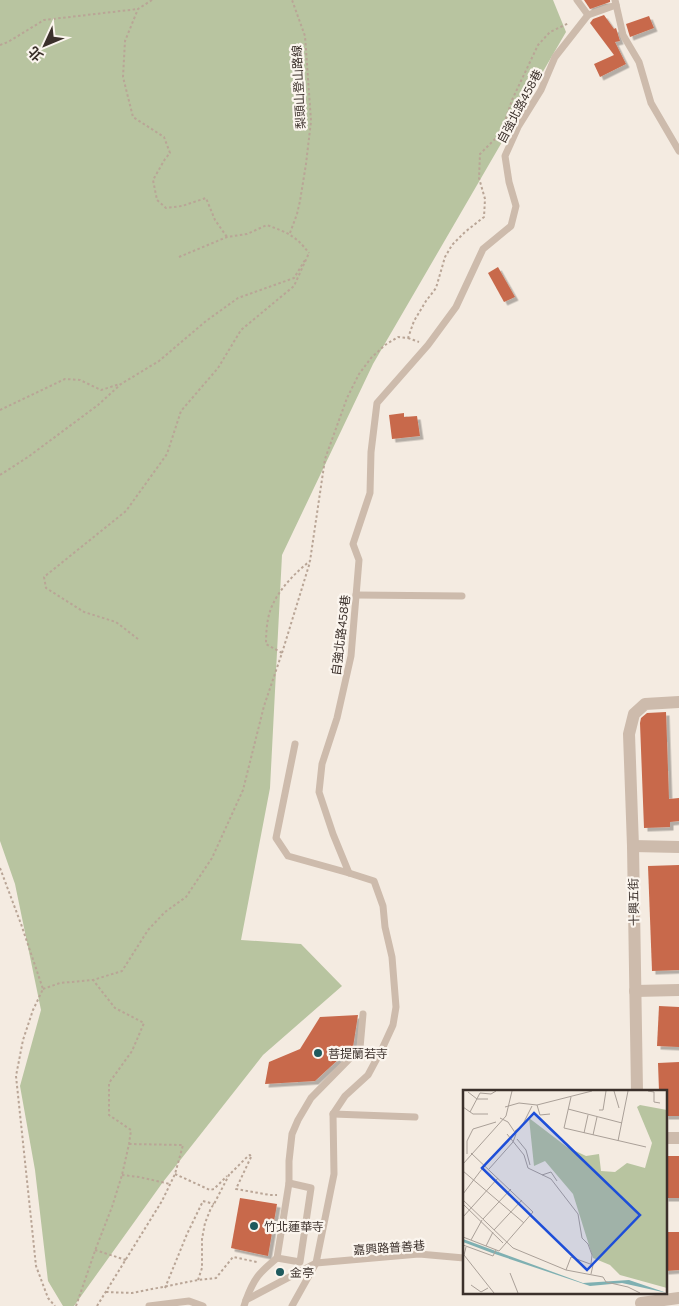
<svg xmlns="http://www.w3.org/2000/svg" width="679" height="1306" font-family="Commissioner,'Noto Sans TC',sans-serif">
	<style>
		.green { fill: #b8c4a0 }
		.building { fill: #c8694b; filter: url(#shadow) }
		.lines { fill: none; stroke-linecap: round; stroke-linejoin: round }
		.path { stroke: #b9a596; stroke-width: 2; stroke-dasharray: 2.5 2.5; stroke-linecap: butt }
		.service { stroke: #cdbbac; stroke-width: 7 }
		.minor { stroke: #cdbbac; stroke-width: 12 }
		.poi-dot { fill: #1f5a5e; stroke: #fbf5ee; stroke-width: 2 }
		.labels { text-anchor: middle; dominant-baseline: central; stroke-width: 4.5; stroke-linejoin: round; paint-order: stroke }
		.street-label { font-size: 12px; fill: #3b302b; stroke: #fbf5ee }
		.poi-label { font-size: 12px; fill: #3b302b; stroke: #fbf5ee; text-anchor: start }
		.inset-road { fill: none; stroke: #aaa098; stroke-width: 1 }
		.view { fill: #1d4ed8; fill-opacity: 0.15; stroke: #1d4ed8; stroke-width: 2.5 }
		.inset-edge { fill: none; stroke: #3b302b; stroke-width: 2.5 }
	</style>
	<defs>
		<filter id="shadow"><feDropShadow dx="3.5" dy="3.5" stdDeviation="0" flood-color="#0004"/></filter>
	</defs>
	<rect width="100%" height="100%" fill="#f4ebe1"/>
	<path class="green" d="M 0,0 L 553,0 L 566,32 L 373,364 L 282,555 L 270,788 L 241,940 L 301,944 L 342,986 L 263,1055 L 163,1182 L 74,1306 L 63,1306 L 48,1281 L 35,1170 L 20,1086 L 41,1010 L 15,884 L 0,841 Z"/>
	<g class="building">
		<path d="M 584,0 L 610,0 L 610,2 L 590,9 Z"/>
		<path d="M 604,15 L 614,29 L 616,28 L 620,41 L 615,42 L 626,64 L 600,77 L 594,64 L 614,55 L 590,23 L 593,19 Z"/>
		<path d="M 649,16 L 654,28 L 630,37 L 626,24 Z"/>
		<path d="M 498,267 L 515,297 L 504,302 L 488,273 Z"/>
		<path d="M 404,413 L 404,417 L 417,416 L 420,436 L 392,439 L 389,415 Z"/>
		<path d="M 666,712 L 669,799 L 679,798 L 679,821 L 670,822 L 670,827 L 644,828 L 640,723 L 641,718 L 647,713 Z"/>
		<path d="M 679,865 L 679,970 L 652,971 L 648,866 Z"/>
		<path d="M 659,1006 L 679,1007 L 679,1047 L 657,1046 Z"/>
		<path d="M 358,1015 L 353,1047 L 341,1057 L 315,1081 L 265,1084 L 269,1062 L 300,1049 L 320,1017 Z"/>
		<path d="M 679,1062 L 679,1116 L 665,1116 L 665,1091 L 659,1091 L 658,1063 Z"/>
		<rect x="665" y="1156" width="14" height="42"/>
		<path d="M 240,1198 L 277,1204 L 268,1256 L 231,1248 Z"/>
		<path d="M 665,1232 L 679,1232 L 679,1270 L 665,1271 Z"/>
	</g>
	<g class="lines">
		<g class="path">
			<path d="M 152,0 L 138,9 L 125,41 L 123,77 L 133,117 L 164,137 L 170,153 L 165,159 L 153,180 L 157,200 L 166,208 L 182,206 L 206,198 L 215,220 L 227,237"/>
			<path d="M 0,45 L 8,42 L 44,20 L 138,9"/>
			<path d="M 290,233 L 297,214 L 300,201 L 306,164 L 311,121 L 305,36 L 292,0"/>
			<path d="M 179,257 L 227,237 L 247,234 L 267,225 C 288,233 295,235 309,253"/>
			<path d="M 408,338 L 419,342"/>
			<path d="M 0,410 L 65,379 L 80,380 L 101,390 L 120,384"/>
			<path d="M 0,475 L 28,457 L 98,405 L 121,384 L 159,361 L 206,321 L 238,298 L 294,278 L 305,260"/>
			<path d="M 138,639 L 116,622 L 84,612 L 46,588 L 44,577 L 126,511 L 167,454 L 181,411 L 218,368 L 241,330 L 294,286 L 309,253"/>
			<path d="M 282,653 L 310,562"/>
			<path d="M 0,868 L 21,924 L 43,989 L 33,1010 L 23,1040 L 16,1076 L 36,1266 L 48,1298 L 55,1306"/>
			<path d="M 43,989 L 60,983 L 93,980 L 122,971 L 148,930 L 165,912 L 186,897 L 212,858 L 243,790 L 264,706 L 282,653 L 266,644 C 266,632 267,617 272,606 C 280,588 295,573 310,561 L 325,459 L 347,398 L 359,374 L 371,358 L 385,345 L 398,337 L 408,338 L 414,321 L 426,301 L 436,288 L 445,257 L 452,245 L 465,232 L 484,217 L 485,199 L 479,178 L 480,154 L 497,137 L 505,121 L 512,100 L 538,45 L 550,32 L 569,23"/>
			<path d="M 251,1157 L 236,1189 L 270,1195 L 277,1195"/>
			<path d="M 231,1173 L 248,1156 L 250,1155 L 251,1157"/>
			<path d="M 175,1174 L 210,1190 L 214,1189 L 227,1176"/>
			<path d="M 122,1175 L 139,1177 L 170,1184"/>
			<path d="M 95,1250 L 126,1260"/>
			<path d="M 198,1280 L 202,1268 L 202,1239 L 205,1223 L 211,1208 L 214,1204 L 230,1173"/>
			<path d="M 165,1288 L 187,1234 L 203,1201 L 214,1204"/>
			<path d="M 106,1292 L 132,1293 L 198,1280 L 216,1278 L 233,1257 L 257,1262"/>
			<path d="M 76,1306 L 96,1248 L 112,1207 L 122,1175 L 129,1144 L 131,1130 L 109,1115 L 109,1083 L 132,1051 L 144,1023 L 115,1008 L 93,980"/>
			<path d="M 97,1306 L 162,1201 L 175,1174 L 183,1145 L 129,1144"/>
		</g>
		<g class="service">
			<path d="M 577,0 L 588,15"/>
			<path d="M 615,0 L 623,35 L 639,62 L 651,103 L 679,151"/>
			<path d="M 356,595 L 462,596"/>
			<path d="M 295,744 L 276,838 L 288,856 L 349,873"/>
			<path d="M 333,1114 L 415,1117"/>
			<path d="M 277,1258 L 300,1262 L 311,1188 L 289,1183"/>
			<path d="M 246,1300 C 254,1278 259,1273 277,1258 L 289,1183 L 289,1161 L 292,1134 L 298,1120 L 311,1098 L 360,1048 L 363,1014"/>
			<path d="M 149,1306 L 189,1301 L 203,1306"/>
			<path d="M 244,1306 L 246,1300 L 316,1263 L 419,1254 L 464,1258"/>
			<path d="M 292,1306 L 316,1263 L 334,1174 L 333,1114 L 345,1096 L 368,1075 L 382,1049 L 393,1025 L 396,1007 L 392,957 L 385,927 L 383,906 L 374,881 L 349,873 L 333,834 L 319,792 L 322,764 L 337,718 L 351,656 L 359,560 L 353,544 L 370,493 L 371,452 L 377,403 L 428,345 L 456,307 L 483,249 L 511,226 L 516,206 L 509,182 L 505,156 L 518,127 L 541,90 L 555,57 L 588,15 L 616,5"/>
		</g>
		<g class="minor">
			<path d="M 633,846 L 679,847"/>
			<path d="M 635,991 L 679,990"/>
			<path d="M 637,1091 L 633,846 L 629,734 L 634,714 L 645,704 L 679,702"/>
			<path d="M 665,1138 L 679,1138"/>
			<path d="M 641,1303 L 679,1298"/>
		</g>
	</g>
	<g class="poi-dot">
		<circle cx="318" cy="1053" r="5"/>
		<circle cx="254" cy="1226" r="5"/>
		<circle cx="280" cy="1272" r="5"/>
	</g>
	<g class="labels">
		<g class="street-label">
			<text transform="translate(298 87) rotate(-93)">梨頭山登山路線</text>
			<text transform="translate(519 106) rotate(-62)">自強北路458巷</text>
			<text transform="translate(340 635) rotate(-83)">自強北路458巷</text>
			<text transform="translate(633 902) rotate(-91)">十興五街</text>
			<text transform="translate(389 1247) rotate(-4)">嘉興路普善巷</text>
		</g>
		<g class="poi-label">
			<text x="328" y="1053">菩提蘭若寺</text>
			<text x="264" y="1226">竹北蓮華寺</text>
			<text x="290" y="1272">金亭</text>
		</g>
	</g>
	<g transform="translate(463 1090)">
		<rect width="204" height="204" fill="#f4ebe1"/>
		<path d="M 177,15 L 204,20 L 204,198 L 157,185 L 147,175 L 130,168 L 110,104 L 82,71 L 71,76 L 66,28 L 104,57 L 123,66 L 136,64 L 138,81 L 152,82 L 164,73 L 182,78 L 189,53 L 174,17 Z" fill="#b8c4a0"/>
		<path d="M 0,149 L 120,193 L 166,190 L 204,203 L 159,193 L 127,196 L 29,163 L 0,152 Z" fill="#7fb0b2"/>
		<path class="inset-road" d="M 151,1 L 156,18M 185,1 L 191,2 L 191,12 L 197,13M 5,2 L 14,9 L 25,9M 108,7 L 101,38 L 183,57M 74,15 L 77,25 L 87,24M 0,17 L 10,24 L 25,24M 42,17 L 56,13 L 74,15 L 129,1M 105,19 L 159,33M 136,20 L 140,20 L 143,1M 7,22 L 17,3 L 28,4 L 33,1M 52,41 L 59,36 L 69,16M 121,43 L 125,25M 44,44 L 61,65 L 65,78 L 88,89 L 115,124 L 119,148 L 125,154 L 129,165 L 128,174M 130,45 L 134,27M 54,49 L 63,60 L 67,75M 155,51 L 165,1M 4,64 L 4,51 L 10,39 L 33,32M 0,74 L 43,26 L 49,1M 26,79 L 50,52 L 53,44 L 45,32 L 37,28M 0,81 L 61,133M 79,85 L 88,82 L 94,91M 0,104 L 22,75M 0,110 L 50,158 L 103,180 L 140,187 L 143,192 L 165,197 L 177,203M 0,114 L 40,153M 0,127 L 35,88M 20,129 L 48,99M 31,140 L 59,110M 0,147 L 36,161 L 70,122 L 8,63M 8,150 L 19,130M 0,155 L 30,166 L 33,160M 23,156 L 30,142M 3,157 L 1,165 L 31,203M 103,180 L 108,167 L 130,175 L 128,184M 47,183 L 55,203M 8,195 L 18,202 L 25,198"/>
		<path class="view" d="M 71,23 L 177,125 L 124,180 L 19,78 Z"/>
		<rect width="204" height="204" class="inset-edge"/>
	</g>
	<g transform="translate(45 45) rotate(226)" stroke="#fbf5ee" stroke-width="4" paint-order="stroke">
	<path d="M0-4L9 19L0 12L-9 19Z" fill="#3b302b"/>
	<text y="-8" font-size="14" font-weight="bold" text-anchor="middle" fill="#3b302b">北</text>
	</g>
</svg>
